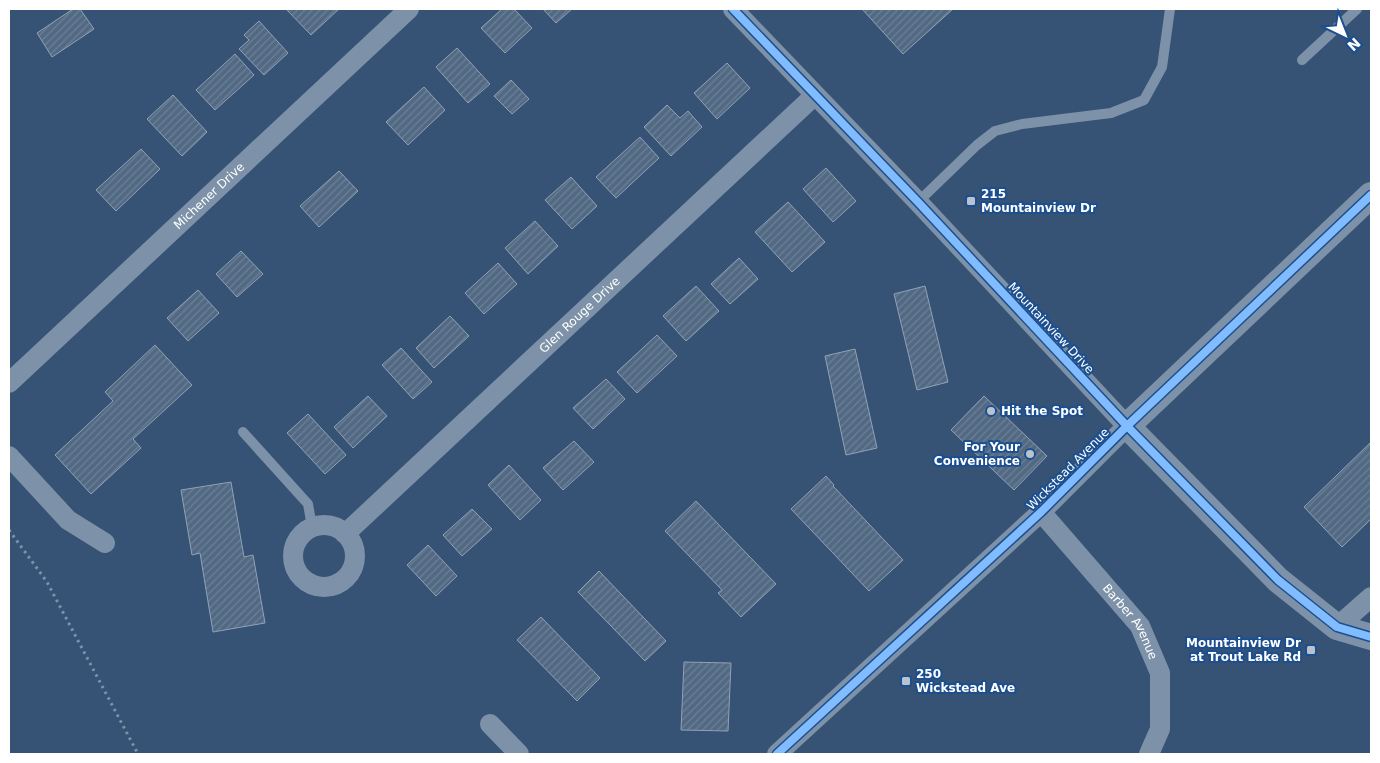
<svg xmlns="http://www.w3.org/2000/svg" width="1380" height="763" font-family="'DejaVu Sans',sans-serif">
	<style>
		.building { fill: url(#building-hatch); stroke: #92a2b6 }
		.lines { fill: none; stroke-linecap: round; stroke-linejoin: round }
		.path { stroke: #7d92a8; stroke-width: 3; stroke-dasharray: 2.5 4; stroke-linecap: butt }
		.service { stroke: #7d92a8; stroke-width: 10 }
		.minor { stroke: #7d92a8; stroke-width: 20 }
		.tertiary { stroke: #7d92a8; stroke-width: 26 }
		.cycleway-casing { stroke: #1b4f8f; stroke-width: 11 }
		.cycleway { stroke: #80bcff; stroke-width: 8 }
		.poi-dot { fill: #b9c2ce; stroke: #1b4f8f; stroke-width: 2 }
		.labels { text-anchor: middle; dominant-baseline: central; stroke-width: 4; stroke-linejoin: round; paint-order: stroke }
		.poi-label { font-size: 12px; font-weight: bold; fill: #fff; stroke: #1b4f8f; text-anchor: start }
		.street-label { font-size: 12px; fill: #fff; stroke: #1b4f8f }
	</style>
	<defs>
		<pattern id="building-hatch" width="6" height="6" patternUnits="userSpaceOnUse" patternTransform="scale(1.25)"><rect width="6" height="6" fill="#526984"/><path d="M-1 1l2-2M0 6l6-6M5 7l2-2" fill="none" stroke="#6c8096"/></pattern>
	</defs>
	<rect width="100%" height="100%" fill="#365274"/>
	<g class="building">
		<path d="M 73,9 L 80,9 L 94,29 L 52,57 L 37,33 Z"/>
		<path d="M 286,9 L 339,9 L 311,35 Z"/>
		<path d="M 502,9 L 514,9 L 532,28 L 505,53 L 481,28 Z"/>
		<path d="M 543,9 L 572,9 L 556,23 Z"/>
		<path d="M 862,9 L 953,9 L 903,54 Z"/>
		<path d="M 259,21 L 288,53 L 264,75 L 239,49 L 249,40 L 244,35 Z"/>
		<path d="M 457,48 L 490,84 L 468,103 L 436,67 Z"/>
		<path d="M 235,54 L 254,75 L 215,110 L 196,90 Z"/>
		<path d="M 727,63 L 750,88 L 717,119 L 694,93 Z"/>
		<path d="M 511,80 L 529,99 L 512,114 L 494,96 Z"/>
		<path d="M 424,87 L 445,110 L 408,145 L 386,122 Z"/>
		<path d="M 173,95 L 207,132 L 182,156 L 147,119 Z"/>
		<path d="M 667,105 L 680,118 L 688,111 L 702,127 L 671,156 L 644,127 Z"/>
		<path d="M 640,137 L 659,158 L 616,198 L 596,177 Z"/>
		<path d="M 141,149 L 160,169 L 116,211 L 96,190 Z"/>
		<path d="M 826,168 L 856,201 L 833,222 L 803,189 Z"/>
		<path d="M 339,171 L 358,191 L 319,227 L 300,206 Z"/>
		<path d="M 571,177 L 597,206 L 572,229 L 545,200 Z"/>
		<path d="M 788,202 L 825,242 L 792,272 L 755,232 Z"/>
		<path d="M 535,221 L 558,246 L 528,274 L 505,248 Z"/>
		<path d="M 241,251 L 263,274 L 237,297 L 216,274 Z"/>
		<path d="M 739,258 L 758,279 L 730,304 L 711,284 Z"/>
		<path d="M 498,263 L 517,284 L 484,314 L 465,293 Z"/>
		<path d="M 696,286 L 719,311 L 686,341 L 663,316 Z"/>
		<path d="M 925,286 L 948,382 L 917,390 L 894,294 Z"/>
		<path d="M 198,290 L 219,313 L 188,341 L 167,318 Z"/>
		<path d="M 450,316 L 469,336 L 434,368 L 416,348 Z"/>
		<path d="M 657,335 L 677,356 L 637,393 L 617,372 Z"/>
		<path d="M 155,345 L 192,385 L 133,439 L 141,448 L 91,494 L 55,455 L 113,401 L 105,392 Z"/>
		<path d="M 401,348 L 432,382 L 413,399 L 382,365 Z"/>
		<path d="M 855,349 L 877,448 L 846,455 L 825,356 Z"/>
		<path d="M 606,379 L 625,399 L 593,429 L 573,408 Z"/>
		<path d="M 368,396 L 387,416 L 353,448 L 334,427 Z"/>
		<path d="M 984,396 L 1047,456 L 1014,490 L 951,430 Z"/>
		<path d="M 308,414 L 346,455 L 325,474 L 287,433 Z"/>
		<path d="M 574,441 L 594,462 L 563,490 L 543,468 Z"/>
		<path d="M 1371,442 L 1371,519 L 1342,547 L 1304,507 Z"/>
		<path d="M 509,465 L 541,500 L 520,520 L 488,485 Z"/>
		<path d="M 826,476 L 834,485 L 833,486 L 903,560 L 869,591 L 791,509 Z"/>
		<path d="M 231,482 L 244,557 L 253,555 L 265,623 L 213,632 L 200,553 L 192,555 L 181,490 Z"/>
		<path d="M 696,501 L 776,584 L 741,617 L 718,593 L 722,590 L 665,531 Z"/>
		<path d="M 472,509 L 492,529 L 462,556 L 443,535 Z"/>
		<path d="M 428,545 L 457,576 L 436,596 L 407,565 Z"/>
		<path d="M 599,571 L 666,641 L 645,661 L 578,592 Z"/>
		<path d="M 541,617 L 600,678 L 577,701 L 517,640 Z"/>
		<path d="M 684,662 L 731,663 L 728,731 L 681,730 Z"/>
	</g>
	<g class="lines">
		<path class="path" d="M 9,530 L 47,582 L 138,754"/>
		<g class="service">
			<path d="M 1302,60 L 1357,9"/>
			<path d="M 918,202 L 977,145 L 995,131 L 1022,124 L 1111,113 L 1144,100 L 1162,67 L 1170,9"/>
			<path d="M 243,432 L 308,504 L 312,527"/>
		</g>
		<g class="minor">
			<path d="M 733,9 L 918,202 L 1127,426 L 1041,512 L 777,754"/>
			<path id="s1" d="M 9,383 L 409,9"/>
			<path d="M 9,456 L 68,520 L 105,543"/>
			<path id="s2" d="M 1041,512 L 1140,626 L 1160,673 L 1160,729 L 1149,754"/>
			<circle cx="324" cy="556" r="31"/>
			<path id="s3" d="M 345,534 L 814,96"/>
			<path d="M 1337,627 L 1371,597"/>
			<path d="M 490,724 L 519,754"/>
		</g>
		<path class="tertiary" d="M 1371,195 L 1127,426 L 1278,580 L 1337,627 L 1371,637"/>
		<defs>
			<g id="cycleway">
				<path d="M 733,9 L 918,202 L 1127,426 L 1278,580 L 1337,627 L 1371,637"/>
				<path d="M 777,754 L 1041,512 L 1127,426 L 1371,195"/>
			</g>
		</defs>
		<use href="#cycleway" class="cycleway-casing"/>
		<use href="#cycleway" class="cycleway"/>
	</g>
	<g class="poi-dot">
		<rect x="966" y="196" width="10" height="10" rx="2.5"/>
		<circle cx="991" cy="411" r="5"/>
		<circle cx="1030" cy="454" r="5"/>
		<rect x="1306" y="645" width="10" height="10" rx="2.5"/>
		<rect x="901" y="676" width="10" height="10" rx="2.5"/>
	</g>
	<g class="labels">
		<g class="poi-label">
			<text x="981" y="194">215<tspan x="981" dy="14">Mountainview Dr</tspan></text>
			<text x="1001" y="411">Hit the Spot</text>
			<text x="1020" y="447" text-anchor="end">For Your<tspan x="1020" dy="14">Convenience</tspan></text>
			<text x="1301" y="643" text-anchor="end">Mountainview Dr<tspan x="1301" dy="14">at Trout Lake Rd</tspan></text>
			<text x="916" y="674">250<tspan x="916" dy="14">Wickstead Ave</tspan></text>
		</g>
		<g class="street-label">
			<text stroke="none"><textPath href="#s1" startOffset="274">Michener Drive</textPath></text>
			<text stroke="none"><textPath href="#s3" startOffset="321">Glen Rouge Drive</textPath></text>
			<text transform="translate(1051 328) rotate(47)">Mountainview Drive</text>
			<text transform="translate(1068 469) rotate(-45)">Wickstead Avenue</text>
			<text stroke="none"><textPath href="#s2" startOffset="142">Barber Avenue</textPath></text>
		</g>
	</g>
	<rect width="1380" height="763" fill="none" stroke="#ffffff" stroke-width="20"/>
	<g transform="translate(1345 35) rotate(137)" stroke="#1b4f8f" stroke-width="4" paint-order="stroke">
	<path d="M0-4L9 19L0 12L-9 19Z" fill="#ffffff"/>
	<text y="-8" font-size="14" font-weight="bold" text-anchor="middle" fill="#ffffff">N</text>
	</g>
</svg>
